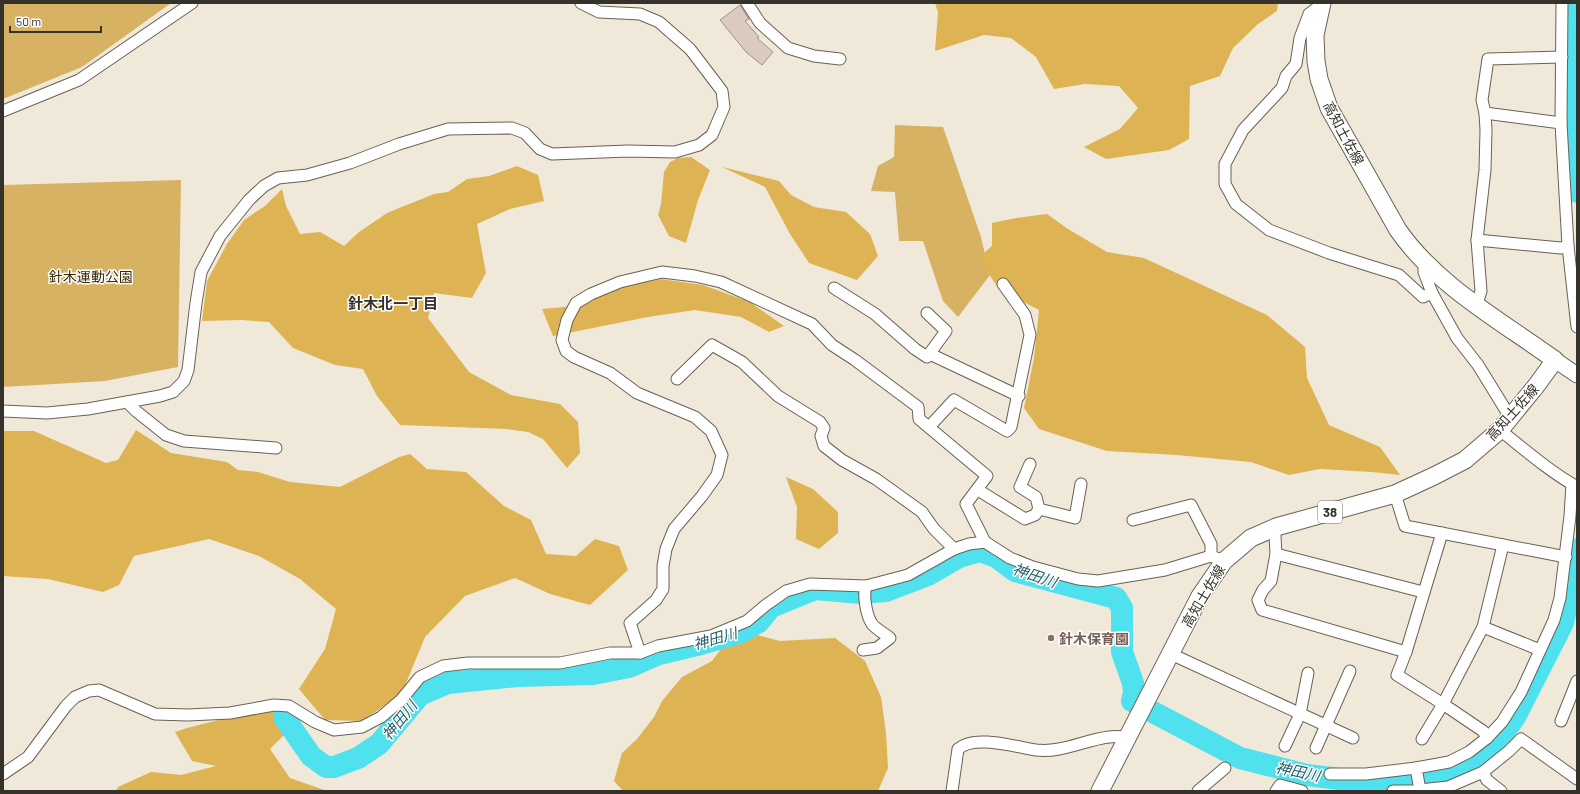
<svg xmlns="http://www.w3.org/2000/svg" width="1580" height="794" font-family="Barlow,'Noto Sans JP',sans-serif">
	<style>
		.green { fill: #d6b262 }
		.forest { fill: #ddb354 }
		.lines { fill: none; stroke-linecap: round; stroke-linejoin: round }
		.river { stroke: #4fe1ed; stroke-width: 22 }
		.building { fill: #dacac0; stroke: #a09288 }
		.street-casing { stroke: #686254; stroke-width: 13 }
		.secondary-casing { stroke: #686254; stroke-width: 17 }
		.primary-casing { stroke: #686254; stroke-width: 19 }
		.street { stroke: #fff; stroke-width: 11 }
		.secondary { stroke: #fff; stroke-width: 15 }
		.primary { stroke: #fff; stroke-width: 17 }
		.education-dot { fill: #8d6e63; stroke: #fff; stroke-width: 1.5 }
		.labels { text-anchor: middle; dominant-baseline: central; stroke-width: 3; stroke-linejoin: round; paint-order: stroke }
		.shield { fill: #fff; stroke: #72706b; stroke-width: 1 }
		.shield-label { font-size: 13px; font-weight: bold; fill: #35322c }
		.street-label { font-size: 14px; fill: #35322c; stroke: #fff }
		.park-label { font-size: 14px; fill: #392800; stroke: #fff }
		.education-label { font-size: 14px; font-weight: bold; fill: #785e54; stroke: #fff; text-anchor: start }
		.neighbourhood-label { font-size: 15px; font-weight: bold; fill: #35322c; stroke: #fff }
		.water-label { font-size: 15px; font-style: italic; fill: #246065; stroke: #fff }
	</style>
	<rect width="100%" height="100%" fill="#f0e9d9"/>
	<g class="green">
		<path d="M 3,3 L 171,3 L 82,67 L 3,99 Z"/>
		<path d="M 895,125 L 943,127 L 981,237 L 990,275 L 958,317 L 943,301 L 923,241 L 899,241 L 895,192 L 871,191 L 878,166 L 894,157 Z"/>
		<path d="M 181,180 L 178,367 L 105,381 L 3,387 L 3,185 Z"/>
	</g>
	<g class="forest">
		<path d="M 935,3 L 1278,3 L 1277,11 L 1258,24 L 1233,48 L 1220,76 L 1190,86 L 1189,139 L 1169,150 L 1106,159 L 1084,147 L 1120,129 L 1138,108 L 1119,86 L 1085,84 L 1054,89 L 1036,57 L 1011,38 L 984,35 L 935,51 L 938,12 Z"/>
		<path d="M 691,157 L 710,170 L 698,200 L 686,243 L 669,236 L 658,215 L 661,204 L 664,172 L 670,162 L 678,158 Z"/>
		<path d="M 517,166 L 538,175 L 544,201 L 510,209 L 477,224 L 486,273 L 472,298 L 434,293 L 428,318 L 469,372 L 511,395 L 560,404 L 578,422 L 580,453 L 567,468 L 543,439 L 528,432 L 507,429 L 400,425 L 377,396 L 363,369 L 335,365 L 293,348 L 269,322 L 241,320 L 202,321 L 207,281 L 227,244 L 244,220 L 265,206 L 282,189 L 286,206 L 300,234 L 320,232 L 344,246 L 359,232 L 387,213 L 434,194 L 448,192 L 467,179 L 489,176 Z"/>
		<path d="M 722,167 L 779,181 L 791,195 L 814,207 L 846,212 L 870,234 L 878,256 L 857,280 L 809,263 L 790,234 L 765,187 Z"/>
		<path d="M 1047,214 L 1068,229 L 1107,252 L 1144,258 L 1267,315 L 1305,347 L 1307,378 L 1329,425 L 1380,447 L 1400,475 L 1372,472 L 1320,469 L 1289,475 L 1251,462 L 1177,455 L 1107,451 L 1039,429 L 1024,408 L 1034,358 L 1039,310 L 999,289 L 978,258 L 992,246 L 992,223 L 1016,218 Z"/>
		<path d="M 661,279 L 703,285 L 750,302 L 784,326 L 769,332 L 741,317 L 695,310 L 648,317 L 553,336 L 542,309 L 575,306 L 621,287 Z"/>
		<path d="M 136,430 L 171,453 L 227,462 L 238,470 L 258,472 L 290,482 L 340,487 L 399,457 L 410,454 L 427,469 L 466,472 L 504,506 L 531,520 L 546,554 L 576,556 L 595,539 L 619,546 L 628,570 L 590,605 L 550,594 L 515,578 L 465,596 L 425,637 L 402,693 L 362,721 L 325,720 L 299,689 L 325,649 L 336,609 L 300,579 L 259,556 L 209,539 L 134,556 L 119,585 L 103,592 L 48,579 L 3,576 L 3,431 L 34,431 L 106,463 L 118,460 Z"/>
		<path d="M 786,477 L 813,489 L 838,512 L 838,533 L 819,549 L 796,539 L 797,507 Z"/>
		<path d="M 746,632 L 780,641 L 835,638 L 865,661 L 881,697 L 886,733 L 888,768 L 878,791 L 623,791 L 614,781 L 622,753 L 637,739 L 654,717 L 662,701 L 682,677 L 712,661 L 721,649 Z"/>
		<path d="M 243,708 L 270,709 L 291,728 L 270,749 L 290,778 L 327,791 L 116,791 L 118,787 L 151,772 L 181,775 L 216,766 L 192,761 L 175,732 L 187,728 L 219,720 Z"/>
	</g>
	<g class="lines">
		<g class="river">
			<path d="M 1574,3 L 1573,132 L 1577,192"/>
			<path d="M 284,717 L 311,756 L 326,767 L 334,767 L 358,758 L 379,744 L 420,695 L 448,683 L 518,676 L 593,674 L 629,667 L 659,654 L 701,644 L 739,633 L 759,622 L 771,607 L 815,589 L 861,593 L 886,591 L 928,575 L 959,557 L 980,551 L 996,557 L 1015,571 L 1116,598 L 1122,608 L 1122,652 L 1133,683 L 1134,693 L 1132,701 L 1240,758 L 1307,775 L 1364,782 L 1435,773 L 1461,766 L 1491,750 L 1515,717 L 1563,623 L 1572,581 L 1577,549"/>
		</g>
	</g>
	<path class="building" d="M 740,5 L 749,19 L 745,21 L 759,37 L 757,38 L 773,52 L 762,65 L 746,52 L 720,20 Z"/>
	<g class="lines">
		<defs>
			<g id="street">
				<path d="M 747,3 L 760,23 L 788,48 L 814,56 L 840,59"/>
				<path d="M 1321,5 L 1309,14 L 1300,38 L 1296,64 L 1286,76 L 1282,88 L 1243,130 L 1225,164 L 1225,184 L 1236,204 L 1269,230 L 1329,253 L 1399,275 L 1423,297 L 1432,293"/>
				<path d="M 3,111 L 79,80 L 192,3"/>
				<path d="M 1485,113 L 1561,123 L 1568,246 L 1577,327"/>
				<path d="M 1561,123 L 1562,3"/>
				<path d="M 1477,240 L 1561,248 L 1568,246"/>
				<path d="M 1424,260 L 1424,272 L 1432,293 L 1457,338 L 1478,365 L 1510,417"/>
				<path d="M 834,288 L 875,314 L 915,349 L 927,357 L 946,331 L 927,313"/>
				<path d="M 1477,304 L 1481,291 L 1477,240 L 1485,170 L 1486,130 L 1485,113 L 1482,100 L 1488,59 L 1562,57"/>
				<path d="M 930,354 L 1019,396"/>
				<path d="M 677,379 L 712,345 L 742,362 L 778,396 L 820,422 L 824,428 L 821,436 L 824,446 L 842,460 L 876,479 L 922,512 L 934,529 L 954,549"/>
				<path d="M 127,402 L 136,411 L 166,435 L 184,441 L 276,448"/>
				<path d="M 3,411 L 47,413 L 88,409 L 160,396 L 173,392 L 184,381 L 188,370 L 196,303 L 201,272 L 220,236 L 249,200 L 264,186 L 278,178 L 307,175 L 350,163 L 399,144 L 448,129 L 512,128 L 525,133 L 540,149 L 552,154 L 628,151 L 675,152 L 699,145 L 712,135 L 724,107 L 722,91 L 690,49 L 659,22 L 640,14 L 599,12 L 581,3"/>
				<path d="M 929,427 L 954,400 L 1007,431 L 1011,427 L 1030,335 L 1025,315 L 1003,284"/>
				<path d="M 1500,430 C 1525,450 1549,471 1577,487"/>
				<path d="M 1030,464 L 1020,487 L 1036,497 L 1039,509 L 1075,518 L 1081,484"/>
				<path d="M 978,490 L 1025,519 L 1035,515 L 1039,509"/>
				<path d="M 1395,494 L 1405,526 L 1566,557"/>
				<path d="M 1133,520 L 1191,505 L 1211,544 L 1211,556"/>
				<path d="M 1276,527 L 1275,536 L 1276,554 L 1423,592"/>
				<path d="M 1503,545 L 1483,627 L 1540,650"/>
				<path d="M 1276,554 L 1271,581 L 1263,590 L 1258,600 L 1262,610 L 1406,652"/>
				<path d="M 1483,627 L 1443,704 L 1483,731 L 1487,738"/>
				<path d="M 863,650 L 877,648 L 890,638 C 885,634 876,629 872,624 C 866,615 863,595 866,586"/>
				<path d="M 640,653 L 630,623 L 656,600 L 663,589 L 663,566 L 666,549 L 674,529 L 702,496 L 717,475 L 722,455 L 711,431 L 695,417 L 637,393 L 610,373 L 574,357 L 566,351 L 562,340 L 567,320 L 576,303 L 591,294 L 620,282 L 662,272 L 695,276 L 721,282 L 812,324 L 832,345 L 855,360 L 918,407 L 919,419 L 987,476 L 966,504 L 985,542 L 1010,558 L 1033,567 L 1078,579 L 1098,581 L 1165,570 L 1211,556 L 1224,561"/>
				<path d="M 1171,654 L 1353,738"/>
				<path d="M 1561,721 L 1577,681"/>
				<path d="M 1422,739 L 1443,704 L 1397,675 L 1406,652 L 1442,533"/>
				<path d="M 1285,746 L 1300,714 L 1308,673"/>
				<path d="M 1316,748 L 1350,671"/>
				<path d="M 1483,772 L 1448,787 L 1420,790 L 1416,768 L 1449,762 L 1469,752 L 1487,738 L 1502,722 L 1521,692 L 1554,620 L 1560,598 L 1570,516 L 1572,484"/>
				<path d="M 3,774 L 28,757 L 66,706 L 75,697 L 89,691 L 99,690 L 155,714 L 188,715 L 230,713 L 274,705 L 289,706 L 315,722 L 334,730 L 362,727 L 381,717 L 401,700 L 420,677 L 443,666 L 468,663 L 560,663 L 610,653 L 640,653 L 658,646 L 711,636 L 747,621 L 766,605 L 786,591 L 810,584 L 866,586 L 908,575 L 954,549 L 969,544 L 985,542"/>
				<path d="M 1330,774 L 1366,774 L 1416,768"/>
				<path d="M 952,791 L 958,749 C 974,734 1016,747 1036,750 C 1062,753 1084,740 1109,737 C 1115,736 1122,737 1128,737"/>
				<path d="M 1198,791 L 1225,768"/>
				<path d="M 1276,791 L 1280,785 L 1302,791"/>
				<path d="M 1393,791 L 1420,791"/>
				<path d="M 1501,791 L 1487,780 L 1483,772 L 1509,751 L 1521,739 L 1577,779"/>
			</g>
			<path id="secondary" d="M 1555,360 L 1577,375"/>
			<path id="primary" d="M 1100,791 L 1200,596 L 1224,561 L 1251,538 L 1276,527 L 1395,494 L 1434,476 L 1465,460 L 1500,430 L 1536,386 L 1555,360 C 1501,321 1436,285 1398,230 L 1329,108 L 1319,79 L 1316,61 L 1315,35 L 1322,3"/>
		</defs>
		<use href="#street" class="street-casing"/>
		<use href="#secondary" class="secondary-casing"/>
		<use href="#primary" class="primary-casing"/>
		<use href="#street" class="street"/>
		<use href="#secondary" class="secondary"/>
		<use href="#primary" class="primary"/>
	</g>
	<circle class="education-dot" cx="1051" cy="638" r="4"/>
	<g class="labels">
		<rect class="shield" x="1318" y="501" width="24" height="22" rx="3"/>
		<g class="shield-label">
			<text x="1330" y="512">38</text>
		</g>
		<g class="street-label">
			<text transform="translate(1344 133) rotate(62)">高知土佐線</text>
			<text transform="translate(1512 412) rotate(-48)">高知土佐線</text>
			<text transform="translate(1203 596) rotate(-59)">高知土佐線</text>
		</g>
		<g class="park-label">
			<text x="91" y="276">針木運動公園</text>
		</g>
		<g class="education-label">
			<text x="1059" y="638">針木保育園</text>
		</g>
		<g class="neighbourhood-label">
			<text x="393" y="303">針木北一丁目</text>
		</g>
		<g class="water-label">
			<text transform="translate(1035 575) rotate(19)">神田川</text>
			<text transform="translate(715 638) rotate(-16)">神田川</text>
			<text transform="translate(399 720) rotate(-51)">神田川</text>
			<text transform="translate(1298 771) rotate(12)">神田川</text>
		</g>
	</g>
	<rect width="1580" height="794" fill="none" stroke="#35322c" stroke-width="8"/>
	<path d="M10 26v6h91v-6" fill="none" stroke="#35322c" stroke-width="2"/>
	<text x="16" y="26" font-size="12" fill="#35322c" stroke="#ffffff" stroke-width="3" paint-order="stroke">50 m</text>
</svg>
